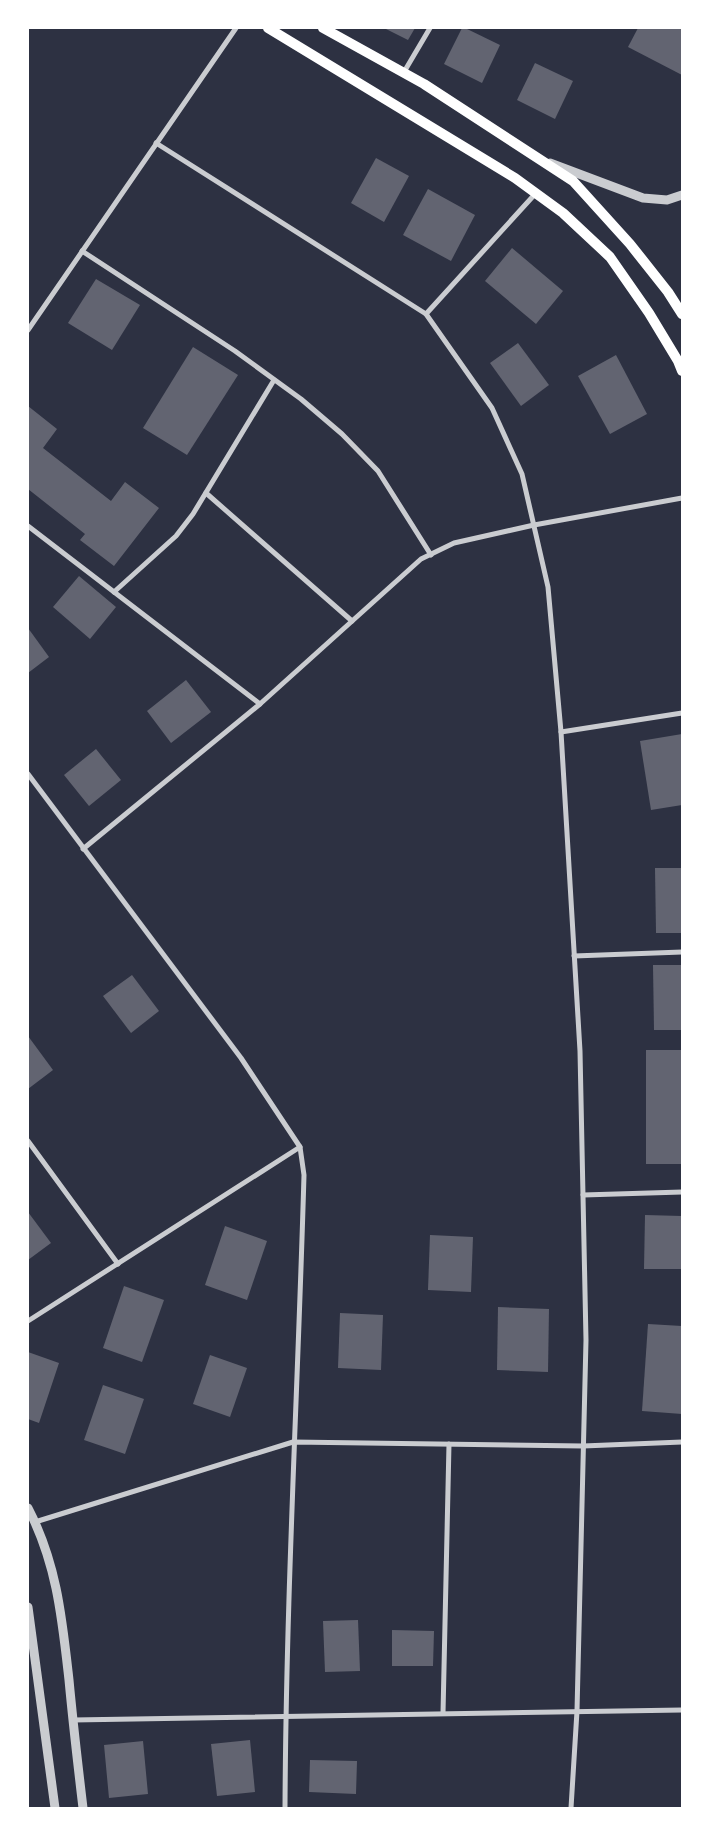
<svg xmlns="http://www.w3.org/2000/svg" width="710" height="1836" font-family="Montserrat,sans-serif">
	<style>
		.building { fill: #626471 }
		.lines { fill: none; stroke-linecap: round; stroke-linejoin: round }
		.minor { stroke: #caccd0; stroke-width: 5 }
		.tertiary { stroke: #caccd0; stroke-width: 9 }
		.secondary { stroke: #fff; stroke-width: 10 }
	</style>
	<rect width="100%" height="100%" fill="#2d3142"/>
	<g class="building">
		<path d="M 384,28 L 415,28 L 408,40 Z"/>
		<path d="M 462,28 L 465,28 L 500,45 L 482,83 L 444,64 Z"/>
		<path d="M 638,28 L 682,28 L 682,75 L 628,47 Z"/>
		<path d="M 535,63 L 573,81 L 555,119 L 517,100 Z"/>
		<path d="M 376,158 L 409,176 L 384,222 L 351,203 Z"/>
		<path d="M 428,189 L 475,215 L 451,261 L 403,235 Z"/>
		<path d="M 512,248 L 563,291 L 536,324 L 485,281 Z"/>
		<path d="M 96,279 L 140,305 L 112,350 L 68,323 Z"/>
		<path d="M 518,343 L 549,385 L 521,406 L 490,363 Z"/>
		<path d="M 193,347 L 238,375 L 187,455 L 143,428 Z"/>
		<path d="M 616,355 L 647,414 L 610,434 L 578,376 Z"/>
		<path d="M 28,406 L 57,429 L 43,448 L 111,501 L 125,482 L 159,508 L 114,566 L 80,540 L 85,534 L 28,489 Z"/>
		<path d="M 79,576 L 116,607 L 90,639 L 53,607 Z"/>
		<path d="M 28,628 L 49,657 L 28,673 Z"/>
		<path d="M 186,680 L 211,712 L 171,743 L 147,711 Z"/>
		<path d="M 682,734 L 682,805 L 651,810 L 640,741 Z"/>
		<path d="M 96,749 L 121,780 L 89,806 L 64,775 Z"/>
		<path d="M 655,868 L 682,868 L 682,933 L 656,933 Z"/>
		<path d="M 653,965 L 682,965 L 682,1030 L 654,1030 Z"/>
		<path d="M 132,975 L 159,1011 L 131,1033 L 103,996 Z"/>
		<path d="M 28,1036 L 53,1070 L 28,1089 Z"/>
		<rect x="646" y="1050" width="36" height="114"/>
		<path d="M 28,1212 L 51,1243 L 28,1260 Z"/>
		<path d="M 645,1215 L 682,1216 L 682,1269 L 644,1269 Z"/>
		<path d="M 225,1226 L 267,1241 L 247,1300 L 205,1285 Z"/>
		<path d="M 430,1235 L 473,1237 L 471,1292 L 428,1290 Z"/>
		<path d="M 124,1286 L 164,1300 L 142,1362 L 103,1348 Z"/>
		<path d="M 498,1307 L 549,1309 L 548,1372 L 497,1370 Z"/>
		<path d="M 340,1313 L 383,1315 L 381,1370 L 338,1368 Z"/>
		<path d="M 648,1324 L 682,1326 L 682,1414 L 642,1411 Z"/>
		<path d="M 28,1352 L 59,1363 L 39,1423 L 28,1419 Z"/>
		<path d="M 210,1355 L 247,1368 L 230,1417 L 193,1404 Z"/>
		<path d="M 103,1385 L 144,1399 L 125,1454 L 84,1440 Z"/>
		<path d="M 358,1620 L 360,1671 L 325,1672 L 323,1621 Z"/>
		<path d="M 392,1630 L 434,1631 L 433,1666 L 392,1666 Z"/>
		<path d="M 250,1740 L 255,1792 L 217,1796 L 211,1744 Z"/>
		<path d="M 143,1741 L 148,1794 L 109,1798 L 104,1745 Z"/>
		<path d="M 310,1760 L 357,1761 L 356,1794 L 309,1792 Z"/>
	</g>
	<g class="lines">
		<g class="minor">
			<path d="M 404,72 L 430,28"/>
			<path d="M 156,143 L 426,314 L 492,408 L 522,474 L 548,587 L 561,732 L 580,1051 L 586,1340 L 577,1711 L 571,1808"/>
			<path d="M 82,251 L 235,351 L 301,399 L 342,434 L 378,471 L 431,555"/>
			<path d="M 426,314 L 536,193"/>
			<path d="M 28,330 L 236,28"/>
			<path d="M 206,493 L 352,621"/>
			<path d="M 28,526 L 260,704"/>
			<path d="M 114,592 L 176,536 L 193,514 L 274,380"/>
			<path d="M 561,732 L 682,713"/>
			<path d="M 28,774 L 241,1058 L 300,1147 L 304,1175 C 298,1386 286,1597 285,1808"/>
			<path d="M 83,849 L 260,704 L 421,559 L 454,543 L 534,525 L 682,498"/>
			<path d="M 574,956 L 682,952"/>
			<path d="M 28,1141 L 118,1264"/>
			<path d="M 583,1195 L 682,1192"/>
			<path d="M 28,1321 L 300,1147"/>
			<path d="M 35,1522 L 293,1442 L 583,1446 L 682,1442"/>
			<path d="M 443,1713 L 449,1444"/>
			<path d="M 73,1720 L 682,1710"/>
		</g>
		<g class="tertiary">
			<path d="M 550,163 L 643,198 L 667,200 L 682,195"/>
			<path d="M 28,1508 C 57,1564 62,1618 69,1680 C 73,1723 78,1766 83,1808"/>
			<path d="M 28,1607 L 55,1808"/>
		</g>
		<g class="secondary">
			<path d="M 268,28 L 515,178 L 563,213 L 610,257 L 649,313 L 678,361 L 682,371"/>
			<path d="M 323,28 L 424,84 L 573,181 L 630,244 L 668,292 L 682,314"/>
		</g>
	</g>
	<rect width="710" height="1836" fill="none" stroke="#ffffff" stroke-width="58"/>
</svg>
